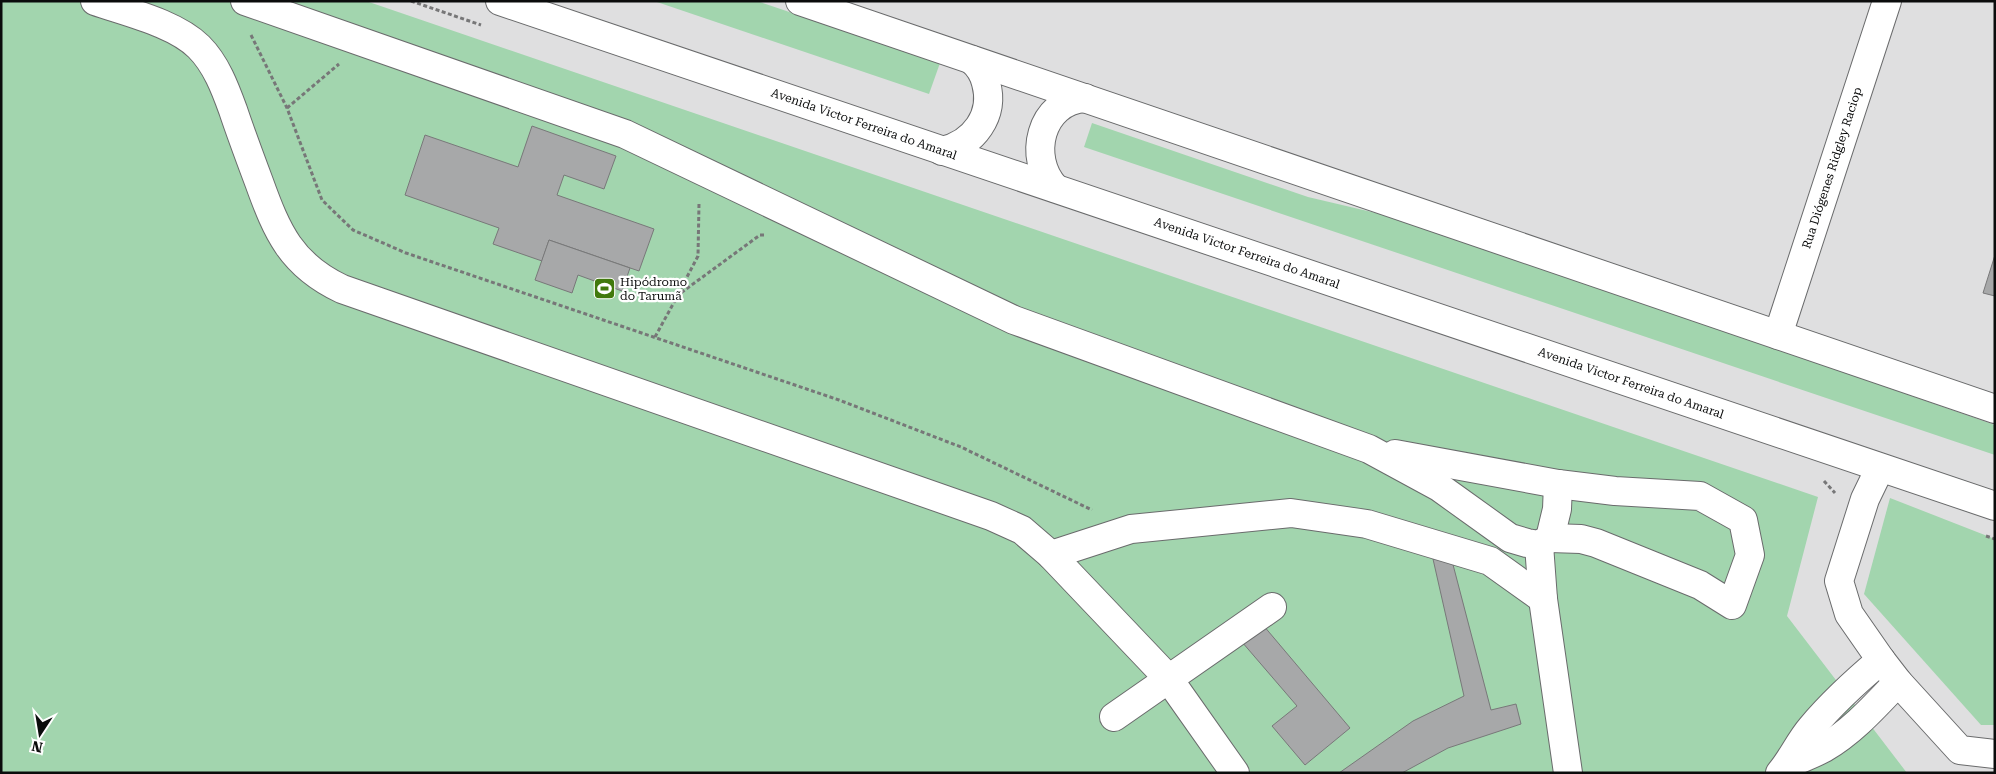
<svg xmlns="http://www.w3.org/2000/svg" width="1996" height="774" font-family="'Roboto Serif',serif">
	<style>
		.green { fill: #a2d5ae }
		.building { fill: #a7a8a9; stroke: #787879 }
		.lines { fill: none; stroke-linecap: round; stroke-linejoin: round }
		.minor-casing { stroke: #6a6b6c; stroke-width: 30 }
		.highway-casing { stroke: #6a6b6c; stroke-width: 30 }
		.path { stroke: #777778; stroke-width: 3; stroke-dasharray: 4 2.5; stroke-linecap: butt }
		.minor { stroke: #fff; stroke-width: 28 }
		.highway { stroke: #fff; stroke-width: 28 }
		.labels { text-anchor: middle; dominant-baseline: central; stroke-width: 4.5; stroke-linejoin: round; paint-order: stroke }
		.street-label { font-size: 12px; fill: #0b0c0c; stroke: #fff }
		.poi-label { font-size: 12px; fill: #0b0c0c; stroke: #fff; text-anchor: start }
	</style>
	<rect width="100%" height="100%" fill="#dfdfe0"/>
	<g class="green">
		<path d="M 1,1 L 366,1 L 1818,497 L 1787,616 L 1907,773 L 1,773 Z"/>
		<path d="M 654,1 L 757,1 L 940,63 L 929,94 Z"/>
		<path d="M 1092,123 L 1308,197 L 1410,221 L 1995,425 L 1995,455 L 1084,147 Z"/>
		<path d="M 1890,498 L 1995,539 L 1995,725 L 1981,725 L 1864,594 Z"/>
	</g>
	<g class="building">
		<path d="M 532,126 L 616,156 L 604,189 L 564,175 L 557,195 L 654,229 L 639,271 L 549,240 L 542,261 L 493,244 L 499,228 L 405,195 L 425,135 L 518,167 Z"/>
		<path d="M 549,240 L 630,268 L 622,291 L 578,275 L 572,293 L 535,280 Z"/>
		<path d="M 1995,255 L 1995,296 L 1983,293 Z"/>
		<path d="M 1451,557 L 1491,710 L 1516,704 L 1521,724 L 1448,748 L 1402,773 L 1339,773 L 1413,721 L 1464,696 L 1433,559 Z"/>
		<path d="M 1263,625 L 1350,728 L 1305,765 L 1272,726 L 1297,706 L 1242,642 Z"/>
	</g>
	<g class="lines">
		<defs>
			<g id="minor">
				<path d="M 95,1 C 126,12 175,23 199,47 C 216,64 225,88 233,110 C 241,134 250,158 259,182 C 277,232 291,265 342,289 L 991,516 L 1022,530 L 1051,555 L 1168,678 L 1235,773"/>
				<path d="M 245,1 L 625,134 L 1014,320 L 1369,449 L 1439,487 L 1510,538 L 1527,543 L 1539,545 L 1550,538 L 1557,509 L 1558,484"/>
				<path d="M 1778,335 L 1887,1"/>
				<path d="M 1395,454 L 1558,484 L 1615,491 L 1700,496 L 1743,520 L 1750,555 L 1732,605 L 1700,585 L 1596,543 L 1581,539 L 1550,538"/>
				<path d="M 1880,468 L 1865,499 L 1839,581 L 1849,614 L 1881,660 L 1898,682 L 1960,750 L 1995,754"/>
				<path d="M 1539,545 L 1543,599 L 1568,773"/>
				<path d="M 1051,555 L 1131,529 L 1291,513 L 1367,524 L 1490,561 L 1543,599"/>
				<path d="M 1114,717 L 1272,607"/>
				<path d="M 1788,764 C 1800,759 1813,754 1824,748 C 1853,731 1875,706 1898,682"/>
				<path d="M 1780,773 C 1792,759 1799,742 1811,728 C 1832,703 1856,681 1881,660"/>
			</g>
			<g id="highway">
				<path d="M 500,1 L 1995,506"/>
				<path d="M 800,1 L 1995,409"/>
				<path d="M 942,151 C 974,144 995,115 986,83 C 984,74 979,66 972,60"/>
				<path d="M 1055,188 C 1027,158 1040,101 1085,98"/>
			</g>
		</defs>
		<use href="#minor" class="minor-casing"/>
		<use href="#highway" class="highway-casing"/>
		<g class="path">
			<path d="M 411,1 L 481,25"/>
			<path d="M 251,35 L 287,108 L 322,200 L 353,230 L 406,253 L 839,400 L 961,447 L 1092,510"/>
			<path d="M 287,108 L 339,64"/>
			<path d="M 678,294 L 698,256 L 699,203"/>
			<path d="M 655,337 L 678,295 L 760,235 L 765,235"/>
			<path d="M 1824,481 L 1835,493"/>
			<path d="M 1986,536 L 1995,539"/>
		</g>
		<use href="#minor" class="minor"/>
		<use href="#highway" class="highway"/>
	</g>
	<defs>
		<symbol id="stadium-square" viewBox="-11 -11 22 22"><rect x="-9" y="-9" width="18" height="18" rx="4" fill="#41790d" stroke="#fff"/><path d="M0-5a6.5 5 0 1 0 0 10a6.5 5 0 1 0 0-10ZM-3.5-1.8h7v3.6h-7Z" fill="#fff"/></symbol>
	</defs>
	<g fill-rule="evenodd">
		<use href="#stadium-square" x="592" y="276" width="25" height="25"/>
	</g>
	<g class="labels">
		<g class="street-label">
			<text transform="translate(864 124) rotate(19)">Avenida Victor Ferreira do Amaral</text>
			<text transform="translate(1832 168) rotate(-72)">Rua Diógenes Ridgley Raciop</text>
			<text transform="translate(1247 253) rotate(19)">Avenida Victor Ferreira do Amaral</text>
			<text transform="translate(1631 383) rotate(19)">Avenida Victor Ferreira do Amaral</text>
		</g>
		<g class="poi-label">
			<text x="620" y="282">Hipódromo<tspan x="620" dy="14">do Tarumã</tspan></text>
		</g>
	</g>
	<rect width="1996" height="774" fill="none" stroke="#0b0c0c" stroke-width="5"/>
	<g transform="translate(40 734) rotate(192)" stroke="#ffffff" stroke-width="4" paint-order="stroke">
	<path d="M0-4L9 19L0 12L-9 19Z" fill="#0b0c0c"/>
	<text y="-8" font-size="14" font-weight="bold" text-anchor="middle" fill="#0b0c0c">N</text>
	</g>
</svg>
